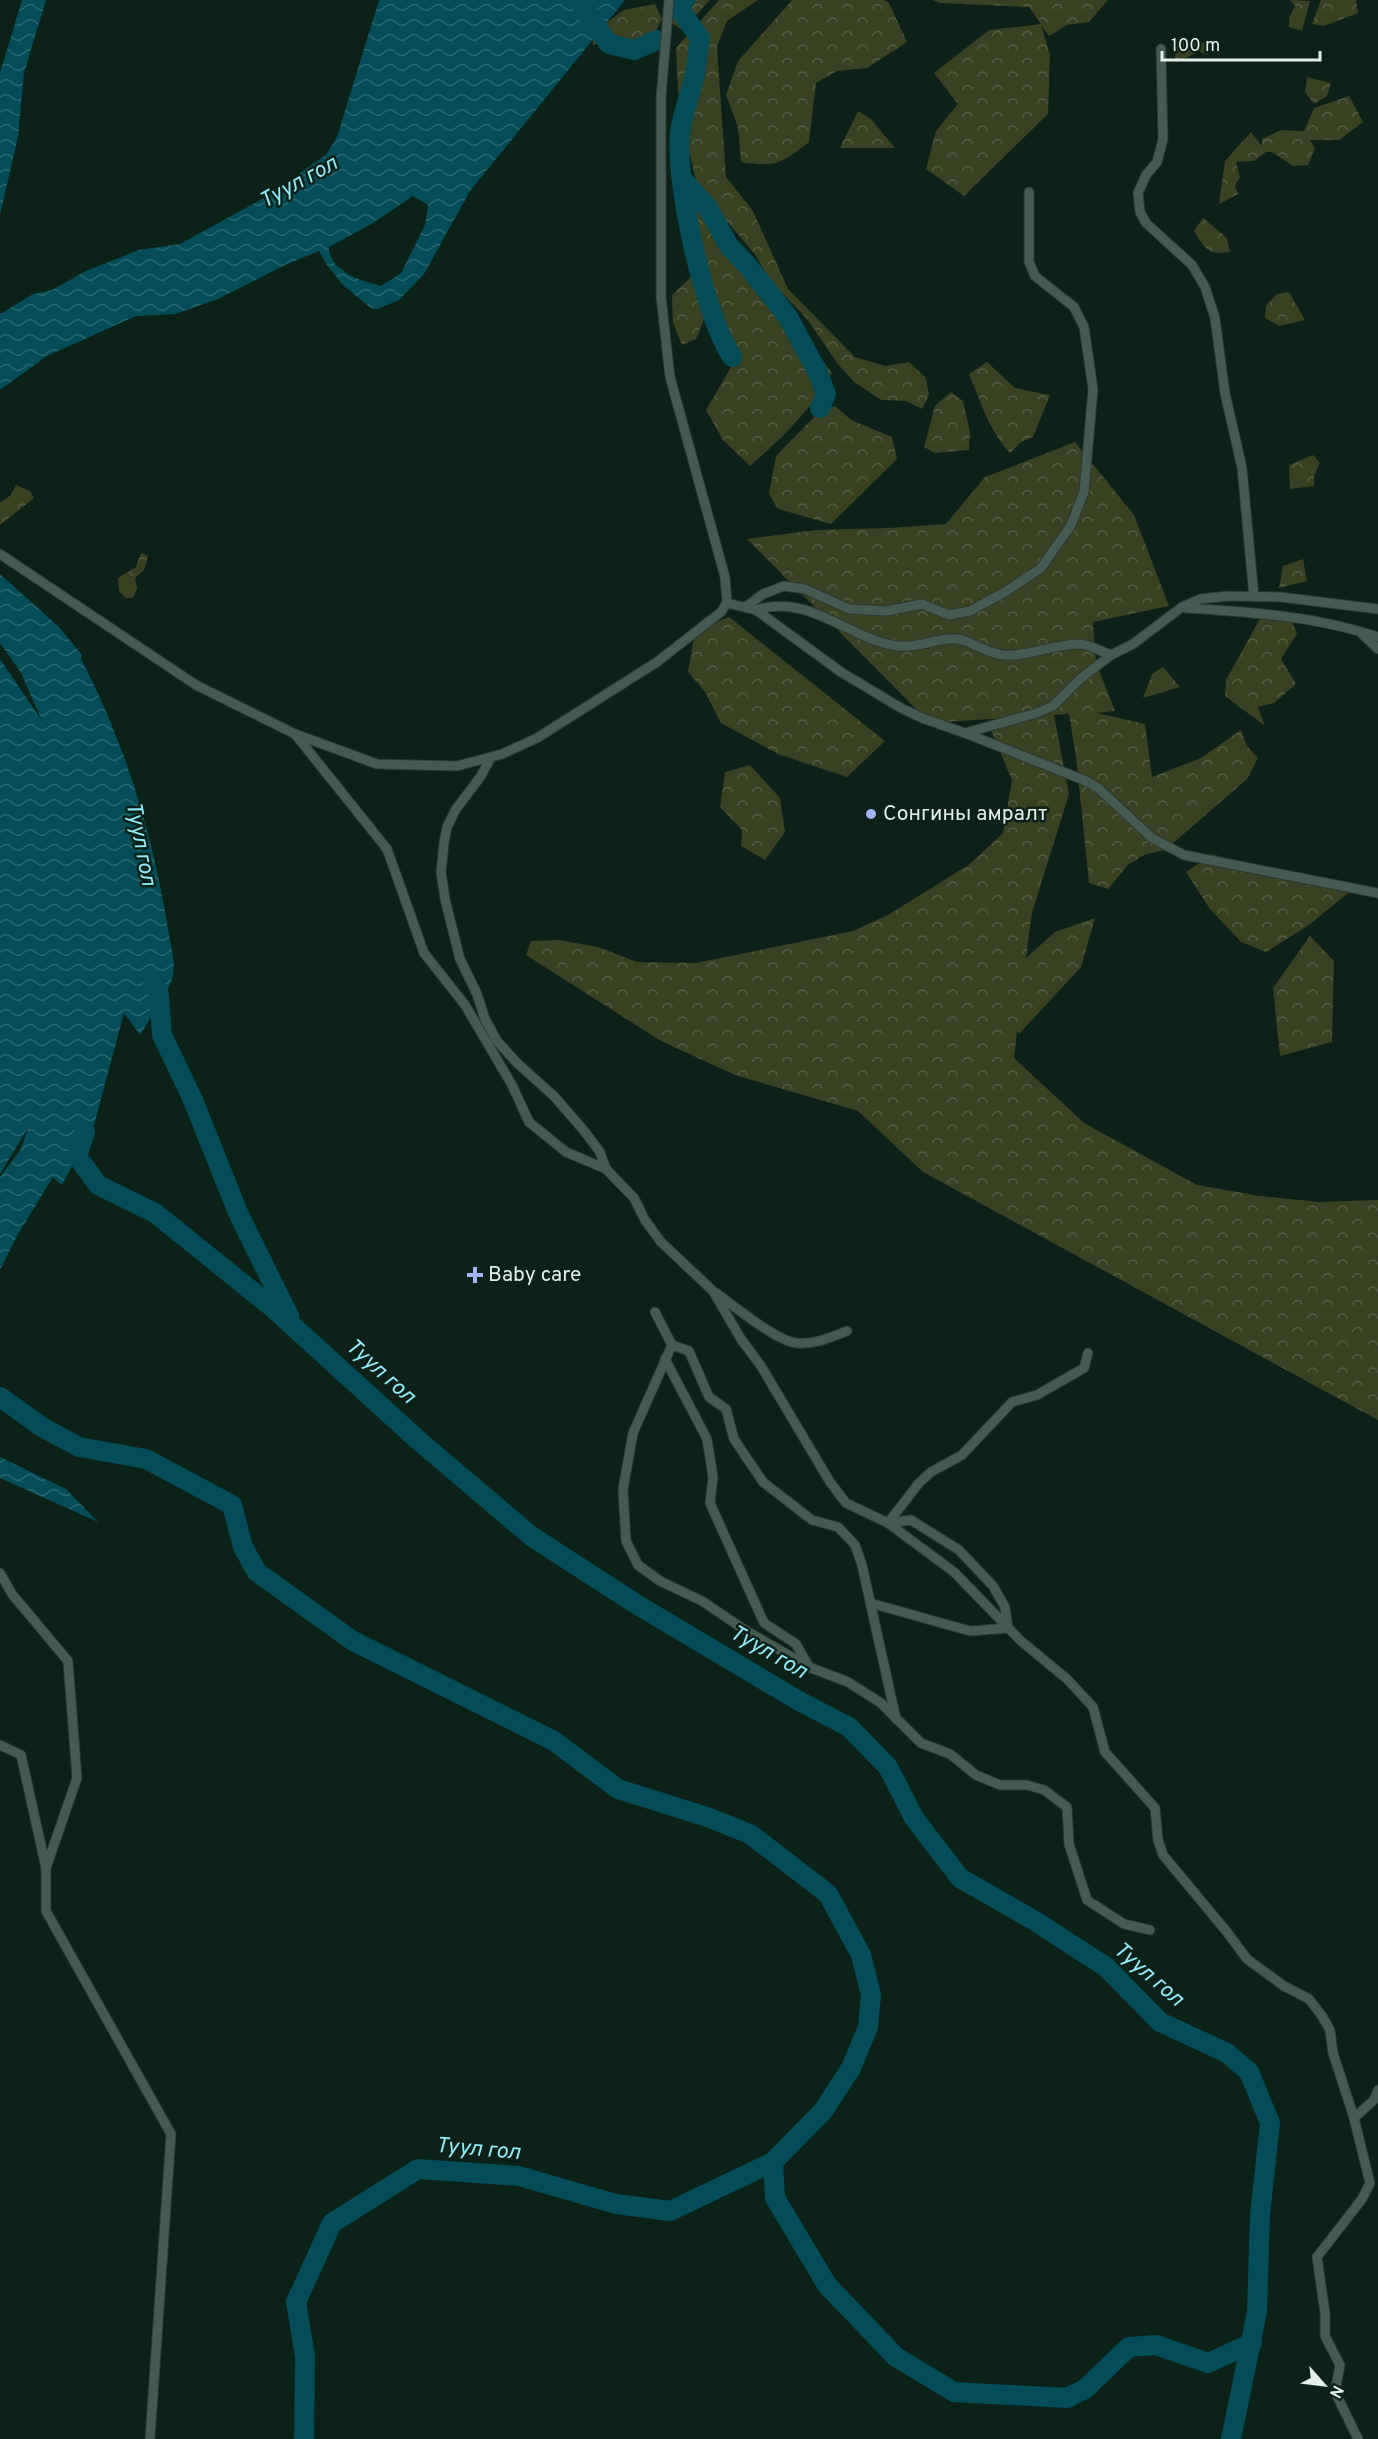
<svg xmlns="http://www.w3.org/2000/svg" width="1378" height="2439" font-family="Overpass,sans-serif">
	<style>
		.forest { fill: url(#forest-crowns) }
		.water { fill: url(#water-waves); fill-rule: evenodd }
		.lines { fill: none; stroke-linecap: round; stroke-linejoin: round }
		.river { stroke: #024d57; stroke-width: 20 }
		.minor-casing { stroke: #2d3832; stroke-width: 11 }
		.minor { stroke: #445b51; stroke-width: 9 }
		.poi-dot { fill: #a0b3fd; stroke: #0c2118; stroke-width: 2 }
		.labels { text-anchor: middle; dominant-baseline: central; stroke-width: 5; stroke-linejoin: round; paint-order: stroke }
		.poi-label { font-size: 21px; fill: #e3f0ea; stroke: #0c2118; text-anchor: start }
		.water-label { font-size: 22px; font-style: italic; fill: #92eefd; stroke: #0c2118 }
	</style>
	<defs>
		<pattern id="forest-crowns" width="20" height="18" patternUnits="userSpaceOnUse" patternTransform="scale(1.5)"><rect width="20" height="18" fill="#384122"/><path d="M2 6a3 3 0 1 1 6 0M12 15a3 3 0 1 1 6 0" fill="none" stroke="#555d42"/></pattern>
		<pattern id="water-waves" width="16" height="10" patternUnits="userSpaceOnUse" patternTransform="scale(1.5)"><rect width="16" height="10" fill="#024d57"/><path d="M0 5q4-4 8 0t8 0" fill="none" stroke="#27676f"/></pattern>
	</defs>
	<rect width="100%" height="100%" fill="#0c2118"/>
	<g class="forest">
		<path d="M 678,0 L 710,0 L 682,30 L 670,22 L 668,7 Z"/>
		<path d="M 719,0 L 758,0 L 727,21 L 717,47 L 726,177 L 753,211 L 788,289 L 855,357 L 885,366 L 909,362 L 926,378 L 929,395 L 922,409 L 906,401 L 881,400 L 853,381 L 837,363 L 807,319 L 769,280 L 755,254 L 698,188 L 685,136 L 678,93 L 676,48 Z"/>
		<path d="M 792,0 L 884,0 L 889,3 L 907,42 L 867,68 L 837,71 L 816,83 L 809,142 C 781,164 777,167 741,162 L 738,127 L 726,95 L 738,61 Z"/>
		<path d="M 933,0 L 1108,0 L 1089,22 L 1067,25 L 1049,36 L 1041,25 L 1050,55 L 1048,114 L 964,196 L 926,169 L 936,131 L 958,104 L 934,73 L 989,30 L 1041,24 L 1029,7 L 940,3 Z"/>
		<path d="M 1290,0 L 1310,1 L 1302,31 L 1289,27 L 1289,18 L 1295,6 Z"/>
		<path d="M 1321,0 L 1356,0 L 1358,13 L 1324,26 L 1312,24 Z"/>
		<path d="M 655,4 L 662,19 L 651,40 L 628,45 L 615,39 L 593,45 L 592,33 L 624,10 Z"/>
		<path d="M 1198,41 L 1215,47 L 1206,55 L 1199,51 L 1176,63 L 1175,56 L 1178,42 Z"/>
		<path d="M 1307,77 L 1331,83 L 1327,96 L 1314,104 L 1305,92 Z"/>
		<path d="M 1349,96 L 1363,122 L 1339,140 L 1310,140 L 1315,148 L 1308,165 L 1293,166 L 1272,152 L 1266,152 L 1254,161 L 1236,162 L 1240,177 L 1235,186 L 1238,194 L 1219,204 L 1225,161 L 1251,132 L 1262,146 L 1262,139 L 1281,130 L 1304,131 L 1314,108 Z"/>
		<path d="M 858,111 L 871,119 L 895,148 L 840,148 Z"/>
		<path d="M 690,188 L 701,199 L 727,247 L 782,306 L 832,373 C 812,409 781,439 750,466 L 723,440 L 706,410 L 737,357 L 722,325 L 683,199 Z"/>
		<path d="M 1203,218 L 1227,238 L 1230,252 C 1208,255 1205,249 1194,231 Z"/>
		<path d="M 692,276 L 709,308 L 696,339 L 682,345 L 673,323 L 672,295 Z"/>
		<path d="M 1289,292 L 1305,320 L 1279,326 L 1265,318 L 1266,305 L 1277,294 Z"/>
		<path d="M 987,362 L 1015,388 L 1050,395 L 1033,437 L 1021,442 L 1010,453 C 989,430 981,403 969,374 Z"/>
		<path d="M 951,392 L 963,401 L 970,432 L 969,450 L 935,453 L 924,447 L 935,406 Z"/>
		<path d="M 835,406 L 851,420 L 892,437 L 897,459 L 831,524 L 778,509 L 769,494 L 776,456 L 819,412 Z"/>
		<path d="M 1075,442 L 1134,515 L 1169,606 L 1093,622 L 1096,662 L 1115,711 L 1097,713 L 1145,724 L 1152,777 L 1201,758 L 1241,730 L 1247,746 L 1258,758 L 1247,779 L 1165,850 L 1144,855 L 1128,865 L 1108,889 L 1089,883 L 1076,757 L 1069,714 L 1054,715 L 1069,794 L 1032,913 L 1026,958 L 1055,932 L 1095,918 L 1081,967 L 1019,1034 L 1017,1031 L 1014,1058 L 1084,1123 L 1197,1185 L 1260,1196 L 1319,1202 L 1378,1200 L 1378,1420 L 923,1172 L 858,1111 L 735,1075 L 661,1041 L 526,955 L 531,941 L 559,940 L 598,947 L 637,962 L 696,963 L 853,931 L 888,915 L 970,864 L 1003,833 L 1012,780 L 987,721 L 1005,718 L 930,723 L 747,539 L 816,530 L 889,528 L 946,524 L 985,477 Z"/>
		<path d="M 1313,455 L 1320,463 L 1314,476 L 1314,486 L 1290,489 L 1289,465 Z"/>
		<path d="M 16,485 L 30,491 L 34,498 L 0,525 L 0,503 L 11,495 Z"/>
		<path d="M 141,553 L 148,556 L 144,570 L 135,578 L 137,588 L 133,598 L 126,598 L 119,591 L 118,578 L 136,567 Z"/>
		<path d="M 1303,559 L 1307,581 L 1279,588 L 1283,566 Z"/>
		<path d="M 1262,615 L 1291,619 L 1297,634 L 1281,659 L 1296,684 L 1274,703 L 1258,707 L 1265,726 L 1225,696 L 1226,680 Z"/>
		<path d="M 729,617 L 885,741 L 847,777 L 778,754 L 721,723 L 705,692 L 688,672 L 695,631 Z"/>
		<path d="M 1163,667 L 1180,687 L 1143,698 L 1152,674 Z"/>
		<path d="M 750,765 L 780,798 L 785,832 L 765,860 L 741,846 L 742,830 L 720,807 L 725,772 Z"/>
		<path d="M 1213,854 L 1265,874 L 1353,889 L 1309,925 L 1266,952 L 1241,942 L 1210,909 L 1186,872 Z"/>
		<path d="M 1310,936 L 1334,961 L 1332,1042 L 1280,1056 L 1273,988 Z"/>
	</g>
	<g class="water">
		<path d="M 22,0 L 46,0 L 24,73 L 18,137 L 0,215 L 0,73 Z"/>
		<path d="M 379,0 L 625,0 L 470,191 L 424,274 L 399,300 L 377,309 L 371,308 L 343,285 L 327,265 L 319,251 L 287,264 L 218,299 L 175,314 L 136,316 L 47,356 L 0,390 L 0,314 L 33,294 L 52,290 L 86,271 L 139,250 L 180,244 L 262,199 L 326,155 L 337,137 ZM 413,196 L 428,205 L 425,225 L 401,273 L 381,286 C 361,281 329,271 329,247 L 373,223 Z"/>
		<path d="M 0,574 L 59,627 L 82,655 L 81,659 C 125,743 153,835 168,929 C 170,944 177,964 172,979 C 166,997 150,1018 140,1035 L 124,1013 L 94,1125 L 62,1185 L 53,1177 L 18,1234 L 0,1270 L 0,1177 L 21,1149 L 28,1128 L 0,1174 L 0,659 L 42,721 L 21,673 L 0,643 Z"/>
		<path d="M 0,1457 L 66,1489 L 98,1522 L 0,1478 Z"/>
	</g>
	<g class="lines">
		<g class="river">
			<path d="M 685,0 L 678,7 L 700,38 C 698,50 697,62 695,74 C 691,93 683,112 680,132 C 675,184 704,314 732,357"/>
			<path d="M 584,9 L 609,44 L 634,50 L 657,40"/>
			<path d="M 683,180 L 708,208 L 729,246 L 747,265 L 788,317 L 818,373 L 826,394 L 820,408"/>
			<path d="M 152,978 L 159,995 L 162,1035 L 193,1100 L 239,1215 L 289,1316"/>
			<path d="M 85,1132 L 77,1156 L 98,1185 L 155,1213 L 273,1308 L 418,1440 L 531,1536 L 636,1604 L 799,1701 L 849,1727 L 888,1767 L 914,1818 L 960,1878 L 1035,1921 L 1106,1967 L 1160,2022 L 1227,2053 L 1249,2072 L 1270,2123 L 1260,2215 L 1257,2312 L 1231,2439"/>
			<path d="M 0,1397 L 42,1427 L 79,1447 L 146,1459 L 232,1505 L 243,1547 L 257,1572 L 353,1641 L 554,1741 L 618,1789 L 707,1817 L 750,1834 L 828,1894 L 861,1955 L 871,1995 L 868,2027 L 851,2068 L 823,2111 L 773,2162 L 670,2211 L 616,2204 L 519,2176 L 418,2169 L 332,2223 L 296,2302 L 305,2356 L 304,2439"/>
			<path d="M 773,2162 L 775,2198 L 827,2285 L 896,2357 L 954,2392 L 1067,2398 L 1085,2389 L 1129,2347 L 1156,2345 L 1208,2363 L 1252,2343"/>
		</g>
		<defs>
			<g id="minor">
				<path d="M 1161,49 L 1163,139 L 1157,162 L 1146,175 L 1138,193 L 1140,212 L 1146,223 L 1192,265 L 1205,287 L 1215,318 L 1225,393 L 1242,468 L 1254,597"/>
				<path d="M 0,554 L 196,685 L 295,734 L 377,764 L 457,766 L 502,754 L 537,738 L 657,662 L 721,612 L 727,603 L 725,577 L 670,377 L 661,297 L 661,98 L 669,0"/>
				<path d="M 727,603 L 756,610 L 841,672 L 901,708 L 922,718 L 965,733 L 1037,713 L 1053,706 L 1080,679 L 1111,655"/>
				<path d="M 747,606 L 763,594 L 784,586 L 805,589 L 849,609 L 886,611 L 922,604 L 949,615 L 970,611 L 1005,592 L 1041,568 L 1071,525 L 1084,492 L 1093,389 L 1084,327 L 1074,307 L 1035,276 L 1029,262 L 1029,192"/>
				<path d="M 1185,608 C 1250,612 1316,616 1378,637"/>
				<path d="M 756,610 C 811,593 847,639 898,646 C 917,649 938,637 957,639 C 973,641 984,653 1004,655 C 1030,657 1056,643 1081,644 C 1091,645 1102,652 1111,655 L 1133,644 L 1182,607 L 1200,599 L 1228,596 L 1280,597 L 1378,609"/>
				<path d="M 1362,634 L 1378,649"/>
				<path d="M 965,733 L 1086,781 L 1098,788 L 1152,838 L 1184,855 L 1378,893"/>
				<path d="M 295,734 L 387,849 L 424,953 L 465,1005 L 512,1085 L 529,1122 L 566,1152 L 606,1169 L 634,1198 L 645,1220 L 661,1242 L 713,1291 L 741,1339 L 761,1366 L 830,1482 L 846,1503 L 888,1523 L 954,1572 L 1021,1641 L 1067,1679 L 1093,1707 L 1105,1752 L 1155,1808 L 1158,1840 L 1163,1855 L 1227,1932 L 1247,1959 L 1284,1986 L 1309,1999 L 1322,2016 L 1330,2030 L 1333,2053 L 1354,2118 L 1370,2183 L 1362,2199 L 1317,2257 L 1325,2313 L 1325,2336 L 1340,2365 L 1335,2392 L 1358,2439"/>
				<path d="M 491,757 L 481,776 L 456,809 L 447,827 L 444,843 L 441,872 L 445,899 L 460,959 L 477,994 L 485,1019 L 497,1041 L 518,1064 L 554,1096 L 585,1132 L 600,1152 L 606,1169"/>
				<path d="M 716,1293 C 734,1306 776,1341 797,1343 C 814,1345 831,1337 847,1331"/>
				<path d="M 655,1312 L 672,1345 L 689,1351 L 709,1397 L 726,1409 L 734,1439 L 763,1482 L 812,1520 L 838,1527 L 855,1545 L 862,1565 L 896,1719"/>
				<path d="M 672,1345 L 633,1433 L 623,1489 L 626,1541 L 638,1565 L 660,1581 L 702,1601 L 745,1630 L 809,1667 L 848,1682 L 881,1703 L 921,1743 L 950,1754 L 976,1775 L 1000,1785 L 1027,1785 L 1044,1790 L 1067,1807 L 1069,1844 L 1087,1900 L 1124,1924 L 1150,1930"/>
				<path d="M 665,1359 L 707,1439 L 713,1477 L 710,1503 L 764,1623 L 796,1644 L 808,1665"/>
				<path d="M 888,1523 L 919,1483 L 931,1472 L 962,1455 L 1012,1402 L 1037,1395 L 1084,1368 L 1088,1353"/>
				<path d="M 0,1573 L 12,1594 L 68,1661 L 77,1778 L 46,1868 L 46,1911 L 171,2134 L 150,2439"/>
				<path d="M 870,1603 L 970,1631 L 1008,1628 L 1005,1607 L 993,1586 L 959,1550 L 911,1520 L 888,1523"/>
				<path d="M 0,1745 L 21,1755 L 46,1868"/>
				<path d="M 1354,2118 L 1374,2100 L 1378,2090"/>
			</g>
		</defs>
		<use href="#minor" class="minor-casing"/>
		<use href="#minor" class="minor"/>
	</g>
	<g class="poi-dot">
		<circle cx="871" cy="814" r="6"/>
		<path d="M472 1266h6v6h6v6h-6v6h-6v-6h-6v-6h6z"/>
	</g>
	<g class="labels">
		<g class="poi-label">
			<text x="883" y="814">Сонгины амралт</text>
			<text x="488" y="1275">Baby care</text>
		</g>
		<g class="water-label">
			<text transform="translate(299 183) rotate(-29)">Туул гол</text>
			<text transform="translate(140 844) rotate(79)">Туул гол</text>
			<text transform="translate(380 1372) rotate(42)">Туул гол</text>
			<text transform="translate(768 1653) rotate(30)">Туул гол</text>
			<text transform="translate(1148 1975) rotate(41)">Туул гол</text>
			<text transform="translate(478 2150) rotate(5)">Туул гол</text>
		</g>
	</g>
	<g transform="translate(1324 2385) rotate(118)" stroke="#0c2118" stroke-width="4.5" paint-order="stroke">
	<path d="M0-4.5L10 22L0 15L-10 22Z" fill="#e3f0ea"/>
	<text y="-9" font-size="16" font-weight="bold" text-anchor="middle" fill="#e3f0ea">N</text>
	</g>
	<path d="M1162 51v9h158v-9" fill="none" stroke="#e3f0ea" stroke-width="3"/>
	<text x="1171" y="51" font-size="18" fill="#e3f0ea" stroke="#0c2118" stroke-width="4.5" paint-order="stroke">100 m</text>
</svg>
